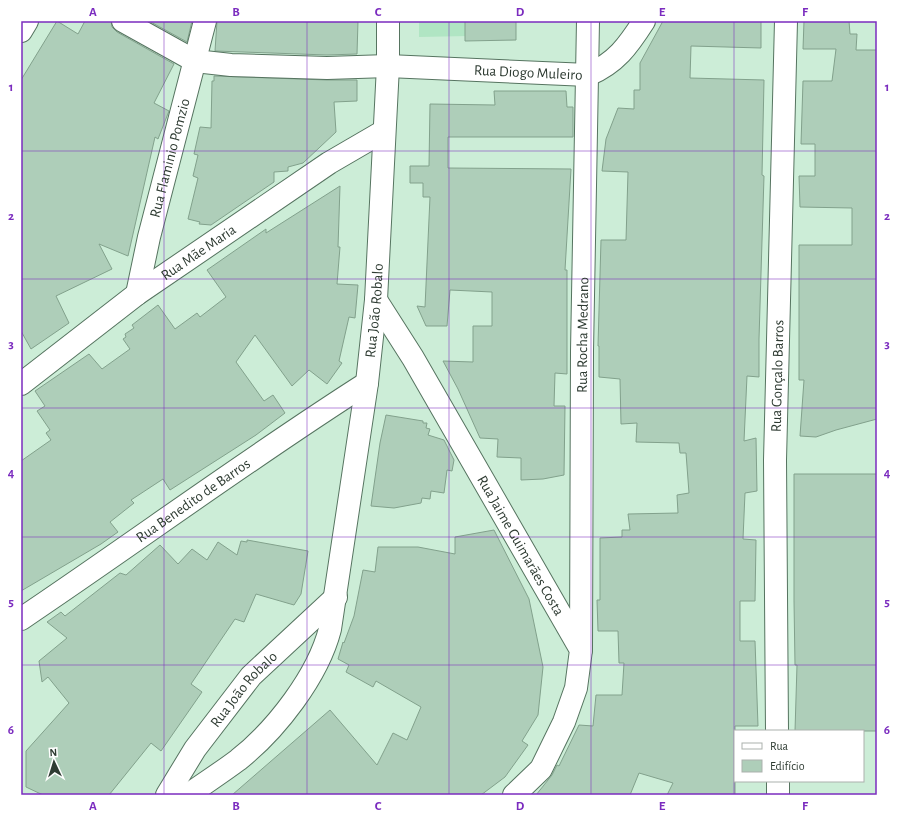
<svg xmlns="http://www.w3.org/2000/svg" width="898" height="816" font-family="'Alegreya Sans',sans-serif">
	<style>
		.green { fill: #b0e5c3 }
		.building { fill: #aeceb9; stroke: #82a18c }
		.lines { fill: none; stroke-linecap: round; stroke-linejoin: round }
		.minor-casing { stroke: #567460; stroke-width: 24 }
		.minor { stroke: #fff; stroke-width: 22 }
		.grid { fill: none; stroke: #7b2cbf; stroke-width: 1; stroke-opacity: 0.55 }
		.labels { text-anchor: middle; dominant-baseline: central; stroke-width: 3; stroke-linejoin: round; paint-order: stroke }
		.street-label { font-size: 15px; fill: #2e3b32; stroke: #fff }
		.neatline { fill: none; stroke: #7b2cbf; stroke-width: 1.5 }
		.grid-label { font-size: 13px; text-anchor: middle; font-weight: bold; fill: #7b2cbf }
	</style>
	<rect width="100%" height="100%" fill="#ccedd7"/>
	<path class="green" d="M 419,21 L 467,21 L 468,36 L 419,37 Z"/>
	<g class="building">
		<path d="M 57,21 L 78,34 L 85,21 L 111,21 L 112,27 L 117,32 L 174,64 L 154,103 L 169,111 L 158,139 L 155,137 L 128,256 L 99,244 L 112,269 L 56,296 L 69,323 L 31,349 L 21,331 L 21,80 Z"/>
		<path d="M 149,21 L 192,21 L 187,42 Z"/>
		<path d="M 217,21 L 358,21 L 357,54 L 327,55 L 215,51 Z"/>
		<path d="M 465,21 L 516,21 L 516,40 L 465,41 Z"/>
		<path d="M 663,21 L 761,21 L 761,48 L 691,46 L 690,78 L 764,80 L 762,175 L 764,176 L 759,339 L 759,377 L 747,376 L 744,441 L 756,438 L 757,491 L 745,493 L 743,539 L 756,540 L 755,601 L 740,601 L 740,641 L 755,641 L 758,726 L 735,726 L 735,795 L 667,795 L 673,783 L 639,773 L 630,795 L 536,795 L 552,775 L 557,765 L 559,766 L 579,725 L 593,726 L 596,695 L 622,695 L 624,663 L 619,663 L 618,631 L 598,631 L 597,600 L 600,600 L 600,538 L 622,537 L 622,530 L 630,530 L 628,514 L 678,513 L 677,495 L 689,493 L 686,453 L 680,453 L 679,443 L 636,442 L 637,423 L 621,424 L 620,379 L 599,377 L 599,346 L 598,346 L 601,240 L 626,240 L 628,172 L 602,171 L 606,139 L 618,108 L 634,109 L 634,90 L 640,90 L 640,63 Z"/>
		<path d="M 804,21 L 849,21 L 850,34 L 857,34 L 856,50 L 877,50 L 877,419 L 836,430 L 816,437 L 800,436 L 804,380 L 799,380 L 799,245 L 852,245 L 852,208 L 800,207 L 799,176 L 815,176 L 815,144 L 801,144 L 803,81 L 832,81 L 836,49 L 803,49 Z"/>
		<path d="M 214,76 L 327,80 L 357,80 L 357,101 L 334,102 L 336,132 L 303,163 L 288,167 L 288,171 L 274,172 L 274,182 L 211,225 L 199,224 L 200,222 L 188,219 L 198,178 L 193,176 L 198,155 L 194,154 L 200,127 L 211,128 L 212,81 L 214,81 Z"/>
		<path d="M 494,91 L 566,91 L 567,107 L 573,107 L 573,137 L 448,137 L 448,168 L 571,169 L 565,270 L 567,270 L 567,374 L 555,373 L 554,406 L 565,406 L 564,475 L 543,479 L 521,480 L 521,458 L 497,457 L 498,439 L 480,438 L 458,389 L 443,361 L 473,362 L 473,326 L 492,326 L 492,292 L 450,290 L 447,326 L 426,326 L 417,306 L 425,307 L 430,197 L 423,197 L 423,183 L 410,183 L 410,166 L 429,166 L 430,104 L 495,105 Z"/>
		<path d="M 340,186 L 338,247 L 340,247 L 337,284 L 358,285 L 355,318 L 349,317 L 339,361 L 342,363 L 327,384 L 309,370 L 292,386 L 255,335 L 236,362 L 264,401 L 273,395 L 285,413 L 256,435 L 170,490 L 163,479 L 131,500 L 134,503 L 110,522 L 118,532 L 101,544 L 21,591 L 21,461 L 51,440 L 46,433 L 50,430 L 37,411 L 45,406 L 35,391 L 89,354 L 102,369 L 130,349 L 123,339 L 126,337 L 125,334 L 134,328 L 132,325 L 158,305 L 175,329 L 197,313 L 200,317 L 226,297 L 207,270 L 266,229 L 266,233 Z"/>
		<path d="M 386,415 L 423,421 L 423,423 L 427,423 L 426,428 L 430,429 L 428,435 L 444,440 L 454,460 L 452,471 L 447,470 L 444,493 L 431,491 L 430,499 L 422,498 L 421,503 L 394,508 L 371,506 L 380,443 Z"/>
		<path d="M 794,474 L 877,474 L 877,731 L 795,731 L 797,665 L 795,665 L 794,601 Z"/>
		<path d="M 494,530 L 529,599 L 543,667 L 538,715 L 522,741 L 528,745 L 505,777 L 481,795 L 232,795 L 330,710 L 377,765 L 393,733 L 407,740 L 421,707 L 376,681 L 373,687 L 346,672 L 349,665 L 338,659 L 343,642 L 344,643 L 354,616 L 363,570 L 375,572 L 378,547 L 418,547 L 455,554 L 455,537 Z"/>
		<path d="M 247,540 L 308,551 L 301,594 L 294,605 L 256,594 L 244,622 L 235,619 L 191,684 L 202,692 L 161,751 L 151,743 L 109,795 L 43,795 L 26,787 L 26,751 L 69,703 L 48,677 L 42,682 L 39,661 L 67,638 L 47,622 L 61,612 L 65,616 L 120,573 L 126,575 L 160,545 L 178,564 L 192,549 L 207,560 L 218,542 L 237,555 L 241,541 L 247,542 Z"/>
	</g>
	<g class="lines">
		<defs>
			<g id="minor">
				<path id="s1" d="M 123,21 L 195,61 L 231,65 L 327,68 L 388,66 L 588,75 C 616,63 628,46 644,21"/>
				<path d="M 21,31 L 27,21"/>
				<path id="s2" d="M 137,294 L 149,237 L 205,21"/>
				<path id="s3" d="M 376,300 L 413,358 L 581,650 L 576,688 L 564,722 L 541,769 L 514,795"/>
				<path id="s4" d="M 21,384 L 137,294 L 329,163 L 384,131"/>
				<path id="s5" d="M 21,619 C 137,541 249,458 367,383"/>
				<path id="s6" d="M 581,650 L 582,351 L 588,21"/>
				<path id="s7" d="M 777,731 L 775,460 L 786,21"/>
				<path d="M 778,781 L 778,795"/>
				<path id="s8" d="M 167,795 L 195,749 L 251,676 L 336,597"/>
				<path id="s9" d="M 188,795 C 205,783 222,772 238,760 C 276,730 318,676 330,629 L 367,383 L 376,300 L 388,66 L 388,21"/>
			</g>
		</defs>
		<use href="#minor" class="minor-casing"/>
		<use href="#minor" class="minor"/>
	</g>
	<path class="grid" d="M 164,21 L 164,795M 307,21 L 307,795M 449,21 L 449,795M 591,21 L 591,795M 734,21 L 734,795M 21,151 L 877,151M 21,279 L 877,279M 21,408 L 877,408M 21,537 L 877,537M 21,665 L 877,665"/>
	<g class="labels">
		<g class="street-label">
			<text stroke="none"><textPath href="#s1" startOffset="416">Rua Diogo Muleiro</textPath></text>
			<text stroke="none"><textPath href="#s2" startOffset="140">Rua Flaminio Pomzio</textPath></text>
			<text stroke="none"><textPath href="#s4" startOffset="221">Rua Mãe Maria</textPath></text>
			<text stroke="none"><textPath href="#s9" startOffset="545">Rua João Robalo</textPath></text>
			<text stroke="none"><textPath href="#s6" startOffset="315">Rua Rocha Medrano</textPath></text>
			<text stroke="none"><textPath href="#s7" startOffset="355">Rua Gonçalo Barros</textPath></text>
			<text stroke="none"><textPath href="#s5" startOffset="209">Rua Benedito de Barros</textPath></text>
			<text stroke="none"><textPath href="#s3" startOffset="285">Rua Jaime Guimarães Costa</textPath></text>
			<text stroke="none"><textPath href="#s8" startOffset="131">Rua João Robalo</textPath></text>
		</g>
	</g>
	<rect width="898" height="816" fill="none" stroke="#ffffff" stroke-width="44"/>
	<rect x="734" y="730" width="130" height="52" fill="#ffffff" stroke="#abb1ad"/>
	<rect x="742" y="743" width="20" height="6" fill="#ffffff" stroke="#abb1ad"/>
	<text x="770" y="750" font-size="12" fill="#2e3b32">Rua</text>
	<rect x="742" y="760" width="20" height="12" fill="#aeceb9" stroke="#abb1ad"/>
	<text x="770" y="770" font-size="12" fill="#2e3b32">Edifício</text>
	<g transform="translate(54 762) rotate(356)" stroke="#ffffff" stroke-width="3" paint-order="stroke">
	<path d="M0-3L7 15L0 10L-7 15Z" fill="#2e3b32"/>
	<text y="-6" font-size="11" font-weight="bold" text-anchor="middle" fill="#2e3b32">N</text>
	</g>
	<rect x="22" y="22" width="854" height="772" class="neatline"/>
	<g class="grid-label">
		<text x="93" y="16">A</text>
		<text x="236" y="16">B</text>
		<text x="378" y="16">C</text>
		<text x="520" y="16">D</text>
		<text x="662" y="16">E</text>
		<text x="805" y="16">F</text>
		<text x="11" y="91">1</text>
		<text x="887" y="91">1</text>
		<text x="11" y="220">2</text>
		<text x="887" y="220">2</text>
		<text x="11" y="348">3</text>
		<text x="887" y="348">3</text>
		<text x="11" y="477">4</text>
		<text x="887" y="477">4</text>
		<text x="11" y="606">5</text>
		<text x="887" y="606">5</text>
		<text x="11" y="734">6</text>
		<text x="887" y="734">6</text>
		<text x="93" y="810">A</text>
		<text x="236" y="810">B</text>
		<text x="378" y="810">C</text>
		<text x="520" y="810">D</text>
		<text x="662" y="810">E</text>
		<text x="805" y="810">F</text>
	</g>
</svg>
